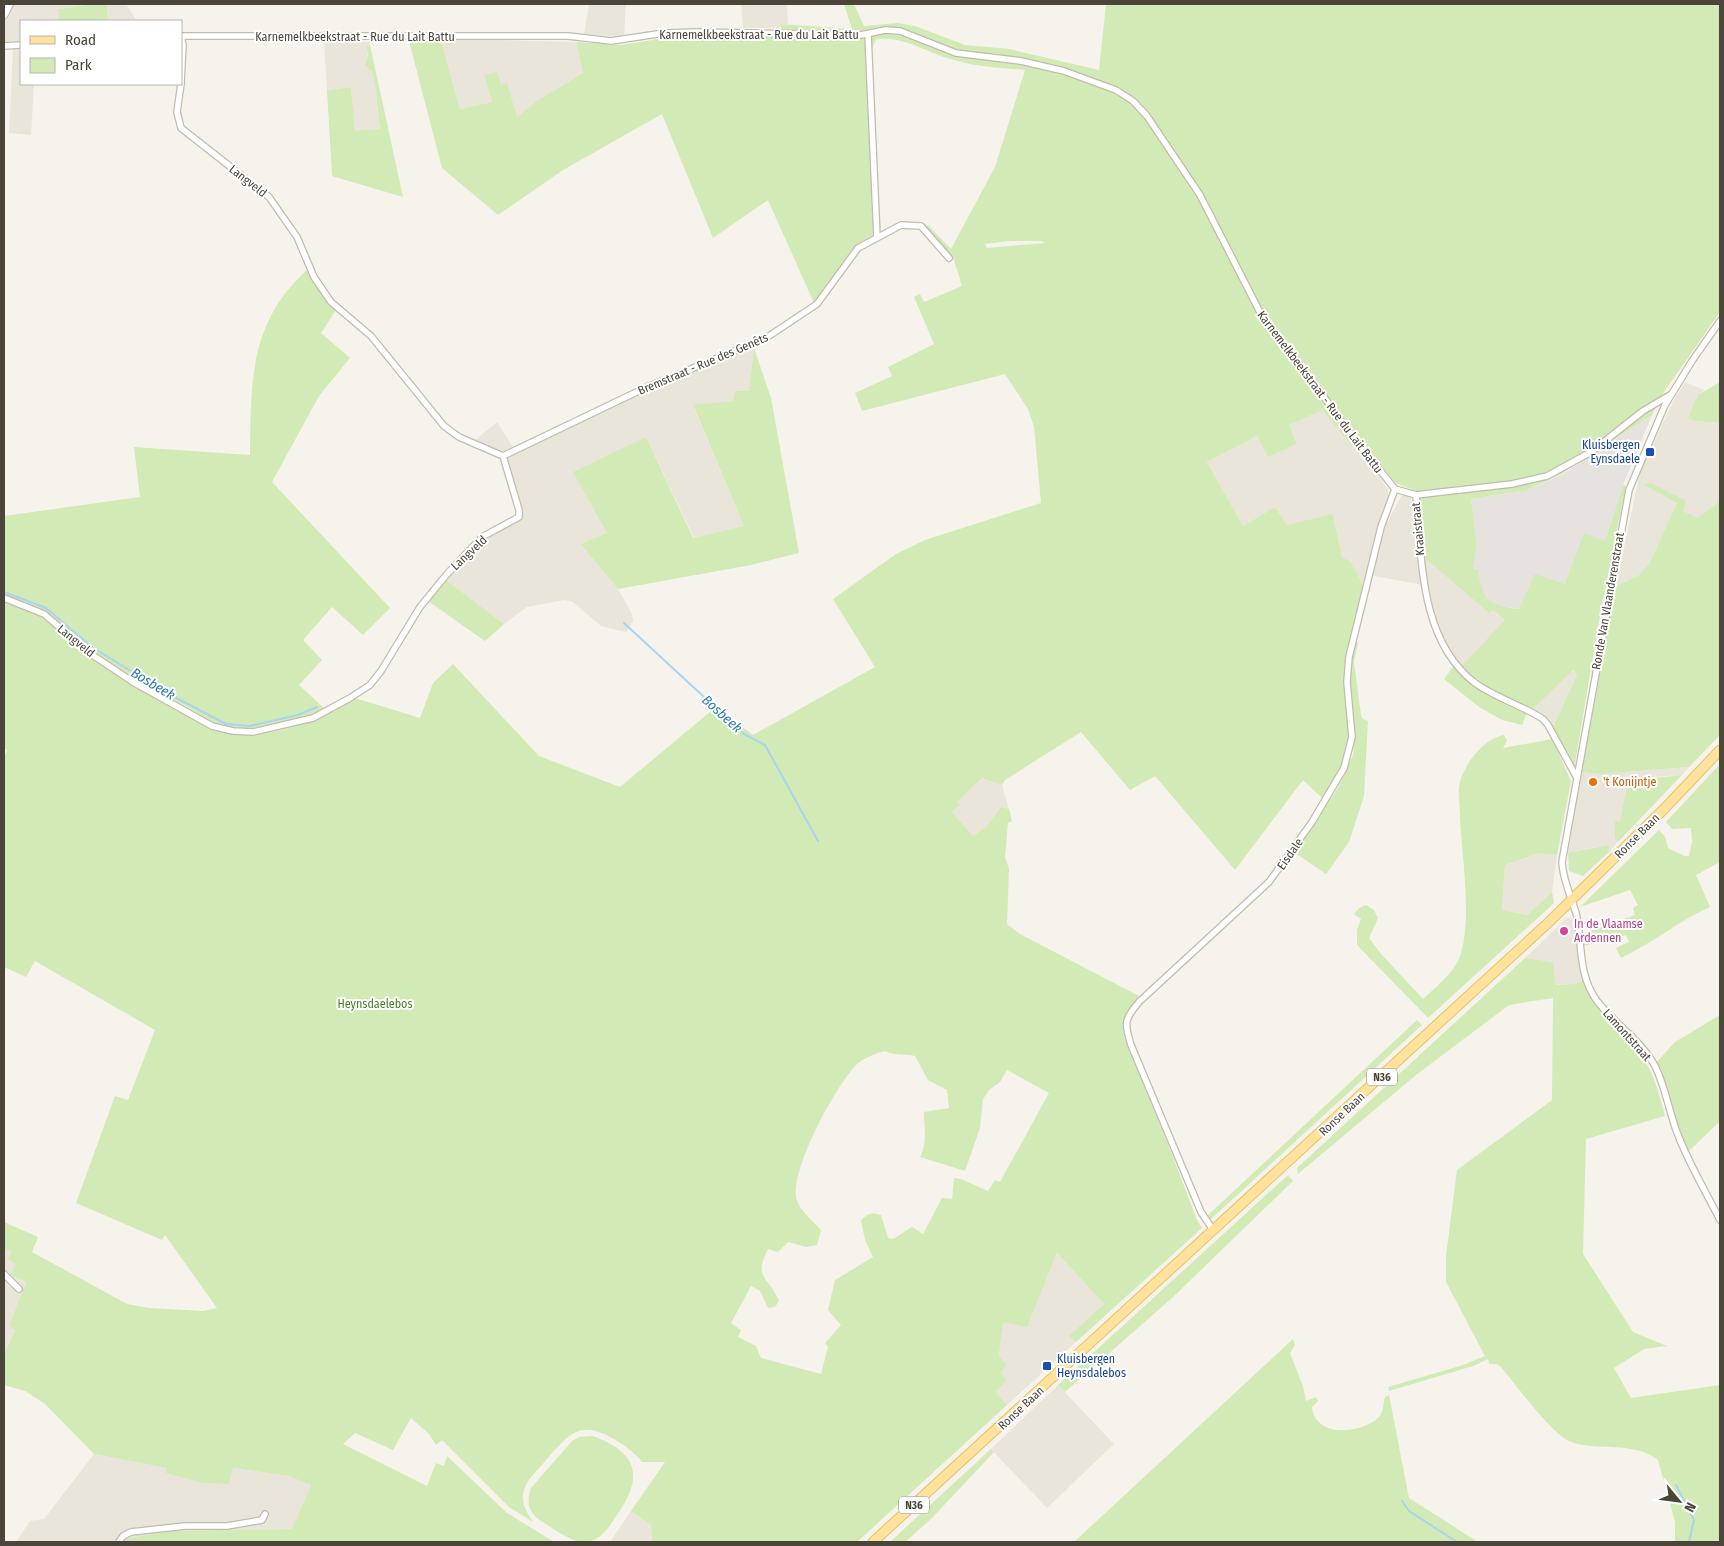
<svg xmlns="http://www.w3.org/2000/svg" width="1724" height="1546" font-family="'Fira Sans Condensed',sans-serif">
	<style>
		.residential { fill: #eae5da }
		.industrial { fill: #e6e2dd }
		.green { fill: #d2eab5; fill-rule: evenodd }
		.lines { fill: none; stroke-linecap: round; stroke-linejoin: round }
		.stream { stroke: #a9d4f2; stroke-width: 2 }
		.minor-casing { stroke: #c2bbae; stroke-width: 8 }
		.tertiary-casing { stroke: #c2bbae; stroke-width: 10 }
		.primary-casing { stroke: #e6c16a; stroke-width: 11 }
		.minor { stroke: #fff; stroke-width: 5.5 }
		.tertiary { stroke: #fff; stroke-width: 8 }
		.primary { stroke: #ffe39c; stroke-width: 9 }
		.transit-dot { fill: #1a4fb4; stroke: #fff; stroke-width: 2 }
		.food-dot { fill: #e8710a; stroke: #fff; stroke-width: 2 }
		.hotel-dot { fill: #d1479c; stroke: #fff; stroke-width: 2 }
		.labels { text-anchor: middle; dominant-baseline: central; stroke-width: 4; stroke-linejoin: round; paint-order: stroke }
		.shield { fill: #fff; stroke: #817c74; stroke-width: 1 }
		.shield-label { font-size: 11px; font-weight: bold; fill: #4b4439 }
		.street-label { font-size: 12px; fill: #4b4439; stroke: #fff }
		.transit-label { font-size: 12px; fill: #164399; stroke: #fff; text-anchor: end }
		.food-label { font-size: 12px; fill: #c56008; stroke: #fff; text-anchor: start }
		.hotel-label { font-size: 12px; fill: #b23c85; stroke: #fff; text-anchor: start }
		.park-label { font-size: 12px; fill: #4a7f2a; stroke: #fff }
		.water-label { font-size: 14px; font-style: italic; fill: #2e7ab2; stroke: #fff }
	</style>
	<rect width="100%" height="100%" fill="#f6f3ec"/>
	<g class="residential">
		<path d="M 12,4 L 94,4 L 58,9 L 59,21 L 21,21 L 21,41 L 4,42 L 4,20 Z"/>
		<path d="M 107,4 L 126,4 L 137,21 L 108,21 Z"/>
		<path d="M 589,4 L 626,4 L 624,37 L 584,34 Z"/>
		<path d="M 741,4 L 787,4 L 788,24 L 780,24 L 780,28 L 743,28 Z"/>
		<path d="M 467,39 L 576,42 L 583,73 L 538,100 L 517,117 L 501,85 L 484,75 L 492,102 L 460,109 L 441,41 Z"/>
		<path d="M 324,42 L 370,42 L 366,62 L 372,71 L 375,84 L 380,130 L 355,132 L 351,87 L 327,90 Z"/>
		<path d="M 21,47 L 21,84 L 34,84 L 31,135 L 9,133 L 13,48 Z"/>
		<path d="M 754,348 L 749,391 L 734,401 L 693,406 L 744,526 L 694,538 L 646,437 L 607,533 L 582,544 L 618,589 L 632,614 L 633,621 L 626,632 L 601,626 L 573,602 L 565,600 L 527,607 L 504,624 L 446,580 L 474,550 L 493,535 L 521,520 L 523,509 L 507,458 L 663,383 Z"/>
		<path d="M 1685,382 L 1704,390 L 1698,396 L 1696,421 L 1720,423 L 1720,501 L 1698,518 L 1683,511 L 1686,501 L 1645,485 L 1677,503 L 1649,564 L 1639,575 L 1616,586 L 1640,472 L 1673,402 Z"/>
		<path d="M 1322,410 L 1352,446 L 1358,444 L 1388,490 L 1388,503 L 1363,585 L 1350,561 L 1342,557 L 1333,514 L 1287,526 L 1275,507 L 1243,526 L 1207,462 L 1257,436 L 1268,456 L 1297,444 L 1289,425 Z"/>
		<path d="M 497,422 L 513,447 L 505,452 L 474,441 Z"/>
		<path d="M 1403,493 L 1408,495 L 1414,505 L 1416,552 L 1422,585 L 1370,575 L 1386,525 Z"/>
		<path d="M 1422,556 L 1489,613 L 1493,610 L 1506,620 L 1461,668 L 1451,658 L 1438,628 Z"/>
		<path d="M 1572,670 L 1577,675 L 1553,727 L 1531,711 Z"/>
		<path d="M 1689,767 L 1682,775 L 1641,778 L 1620,821 L 1616,821 L 1615,838 L 1618,842 L 1610,851 L 1607,845 L 1568,853 L 1581,772 L 1600,774 Z"/>
		<path d="M 982,778 L 1002,785 L 1009,809 L 1001,807 L 986,827 L 973,836 L 952,812 L 960,805 L 957,802 Z"/>
		<path d="M 1539,853 L 1557,855 L 1552,892 L 1527,915 L 1502,910 L 1505,865 Z"/>
		<path d="M 1568,917 L 1574,920 L 1578,962 L 1583,981 L 1575,984 L 1554,985 L 1552,962 L 1525,958 Z"/>
		<path d="M 4,1248 L 12,1251 L 26,1282 L 9,1326 L 15,1329 L 6,1351 L 4,1350 Z"/>
		<path d="M 1057,1253 L 1104,1304 L 1070,1336 L 1076,1342 L 1007,1405 L 996,1392 L 1007,1380 L 1000,1373 L 1007,1365 L 999,1356 L 1003,1321 L 1027,1326 Z"/>
		<path d="M 1058,1385 L 1114,1444 L 1047,1508 L 991,1449 Z"/>
		<path d="M 94,1454 L 168,1468 L 166,1472 L 232,1468 L 289,1476 L 311,1484 L 293,1529 L 173,1531 L 128,1538 L 122,1542 L 17,1541 L 30,1521 L 44,1519 Z"/>
		<path d="M 631,1511 L 651,1525 L 652,1542 L 610,1542 Z"/>
	</g>
	<path class="industrial" d="M 1652,415 L 1623,485 L 1605,541 L 1565,584 L 1519,609 L 1494,605 L 1481,592 L 1478,570 L 1473,568 L 1477,545 L 1471,499 L 1527,490 L 1563,474 Z"/>
	<g class="green">
		<path d="M 94,4 L 107,4 L 108,21 L 59,21 L 58,9 Z"/>
		<path d="M 844,4 L 854,4 L 864,26 L 898,23 L 915,26 L 965,45 L 1009,49 L 1099,70 L 1106,4 L 1720,4 L 1720,312 L 1664,392 L 1652,415 L 1563,473 L 1527,490 L 1471,499 L 1477,545 L 1473,568 L 1478,570 C 1482,600 1489,606 1519,609 L 1535,574 L 1565,584 L 1584,533 L 1605,541 L 1623,485 L 1626,486 L 1599,621 L 1574,769 L 1571,768 L 1553,727 L 1577,675 L 1573,670 L 1531,711 L 1528,709 L 1522,725 L 1502,720 L 1479,707 L 1444,679 L 1456,663 L 1461,667 L 1505,620 L 1493,610 L 1489,613 L 1422,556 L 1418,492 L 1396,483 L 1362,442 L 1352,446 L 1322,410 L 1289,425 L 1297,444 L 1268,457 L 1257,436 L 1207,462 L 1243,526 L 1275,507 L 1287,525 L 1333,514 L 1342,557 L 1350,561 L 1363,585 L 1344,675 L 1349,744 L 1342,769 L 1323,799 L 1303,780 L 1235,870 L 1155,776 L 1130,790 L 1081,732 L 1005,780 L 1002,785 L 982,778 L 957,802 L 960,805 L 952,812 L 973,836 L 986,827 L 1001,807 L 1009,809 L 1012,821 L 1008,823 L 1005,857 L 1009,869 L 1007,924 L 1020,934 L 1139,996 C 1127,1011 1120,1021 1125,1040 L 1168,1144 L 1197,1220 L 1202,1228 L 1076,1342 L 1069,1336 L 1104,1304 L 1057,1253 L 1027,1327 L 1003,1322 L 999,1356 L 1007,1365 L 1000,1373 L 1007,1380 L 996,1392 L 1007,1405 L 857,1542 L 652,1542 L 651,1525 L 631,1511 L 665,1462 L 642,1462 C 633,1451 624,1445 612,1438 C 579,1419 568,1435 546,1460 C 539,1469 527,1479 524,1490 C 520,1503 527,1512 533,1522 L 509,1507 L 442,1440 L 436,1445 L 429,1434 L 411,1418 L 393,1450 L 355,1433 L 343,1444 L 427,1486 L 436,1463 L 444,1466 L 447,1456 L 507,1513 L 554,1542 L 122,1542 L 128,1538 L 173,1531 L 292,1529 L 311,1485 L 289,1476 L 233,1468 L 229,1484 L 203,1483 L 166,1473 L 167,1468 L 94,1454 L 45,1404 L 25,1391 L 4,1385 L 4,1350 L 6,1350 L 15,1330 L 9,1326 L 26,1282 L 11,1275 L 16,1264 L 8,1260 L 11,1251 L 4,1248 L 4,1222 L 38,1237 L 32,1252 L 127,1304 L 149,1308 L 203,1311 L 217,1308 L 165,1235 L 162,1240 L 76,1203 L 115,1096 L 128,1100 L 155,1030 L 35,961 L 26,977 L 4,967 L 4,758 L 7,750 L 4,748 L 4,602 C 15,606 28,609 39,615 C 61,627 79,648 99,663 C 125,682 211,734 241,735 C 276,736 327,717 355,698 L 420,718 L 433,683 L 453,664 L 539,756 L 620,787 L 716,707 L 753,735 L 875,667 L 833,599 L 896,554 L 925,540 L 1041,503 L 1034,427 L 1028,409 L 1005,374 L 862,411 L 855,393 L 892,376 L 888,367 L 934,344 L 914,297 L 920,294 L 924,302 L 962,286 L 954,260 L 925,228 L 928,225 L 951,249 L 995,167 L 1025,70 C 1000,68 975,67 951,59 C 924,52 906,36 876,39 L 871,52 L 875,234 L 856,245 L 814,303 L 768,200 L 713,238 L 662,114 L 563,170 L 498,215 L 442,168 L 409,41 L 441,41 L 460,109 L 492,102 L 484,75 L 497,72 L 501,85 L 507,83 L 517,117 L 538,100 L 583,73 L 576,42 L 622,45 L 683,35 L 783,37 L 780,24 L 852,29 ZM 1009,241 L 1041,241 L 1045,243 L 987,248 L 985,244 ZM 885,1051 C 895,1056 904,1053 915,1056 L 928,1080 L 947,1090 L 949,1108 L 924,1112 C 924,1129 928,1141 920,1157 L 965,1171 L 980,1128 L 983,1099 L 989,1090 L 1000,1082 L 1007,1070 L 1049,1093 L 1000,1182 L 995,1180 L 988,1191 L 961,1179 L 954,1178 L 952,1199 L 942,1198 L 923,1234 L 912,1227 L 893,1239 L 888,1238 L 881,1215 C 872,1212 868,1213 861,1220 L 865,1240 L 873,1257 L 835,1280 L 828,1310 L 841,1325 L 825,1343 L 828,1347 L 821,1374 L 761,1358 L 756,1346 L 738,1337 L 741,1330 L 731,1323 L 751,1286 L 760,1291 L 768,1308 L 775,1307 L 779,1301 C 768,1275 753,1279 768,1249 L 778,1252 L 788,1242 L 806,1247 L 817,1245 L 821,1230 C 813,1221 798,1209 796,1197 C 792,1167 834,1089 855,1066 C 861,1059 876,1053 885,1051 Z"/>
		<path d="M 370,45 L 403,197 L 332,176 L 327,90 L 351,87 L 355,131 L 380,129 L 375,84 L 372,71 L 365,65 L 368,55 L 367,46 Z"/>
		<path d="M 308,269 L 323,295 L 336,310 L 321,333 L 350,358 L 319,396 L 272,482 L 390,608 L 363,635 L 332,607 L 303,640 L 322,660 L 299,685 L 325,709 L 305,717 L 248,729 L 212,726 L 196,712 L 116,668 L 45,613 L 4,596 L 4,516 L 140,497 L 134,447 L 250,455 C 251,381 249,322 308,269 Z"/>
		<path d="M 754,348 L 771,398 L 799,553 L 751,565 L 618,589 L 581,544 L 607,533 L 573,472 L 646,437 L 693,538 L 744,526 L 693,405 L 733,401 L 735,391 L 749,391 Z"/>
		<path d="M 1720,382 L 1720,423 L 1696,421 L 1688,418 L 1698,395 Z"/>
		<path d="M 1651,483 L 1686,501 L 1683,511 L 1698,518 L 1720,501 L 1720,735 L 1689,767 L 1600,774 L 1581,772 L 1616,586 L 1639,575 L 1649,564 L 1677,503 L 1644,485 Z"/>
		<path d="M 446,580 L 504,624 L 485,641 L 428,601 Z"/>
		<path d="M 1354,642 L 1358,643 L 1354,662 L 1361,715 L 1363,719 L 1368,721 L 1364,796 L 1349,842 L 1326,874 L 1295,853 L 1338,788 L 1353,755 L 1355,738 L 1349,674 Z"/>
		<path d="M 1504,735 L 1507,741 L 1503,748 L 1552,739 L 1571,781 L 1557,855 L 1539,853 L 1505,865 L 1502,910 L 1527,915 L 1552,892 L 1554,903 L 1428,1018 L 1357,945 L 1357,930 L 1361,919 L 1354,914 L 1359,908 L 1366,905 L 1374,910 L 1378,918 L 1369,938 L 1382,955 L 1423,999 C 1434,989 1453,973 1459,959 C 1473,924 1462,856 1460,818 C 1460,808 1458,797 1459,787 C 1462,766 1484,738 1504,735 Z"/>
		<path d="M 1720,764 L 1720,862 L 1696,875 L 1710,907 C 1679,921 1652,943 1621,958 L 1616,948 L 1629,942 L 1626,935 L 1583,946 L 1582,934 L 1635,915 L 1633,908 L 1638,905 L 1630,890 L 1580,907 L 1659,830 L 1665,837 L 1668,848 L 1684,856 L 1689,856 L 1692,842 L 1691,828 L 1672,829 L 1666,822 Z"/>
		<path d="M 1682,775 L 1618,842 L 1615,838 L 1615,821 L 1620,821 L 1628,781 Z"/>
		<path d="M 1608,845 L 1610,851 L 1583,876 L 1569,871 L 1568,853 Z"/>
		<path d="M 1525,958 L 1553,962 L 1555,985 L 1575,984 L 1583,981 C 1593,1012 1621,1029 1640,1054 C 1654,1072 1659,1094 1665,1116 L 1586,1139 L 1583,1254 L 1633,1332 L 1667,1346 L 1644,1349 L 1614,1368 L 1631,1398 L 1720,1385 L 1720,1542 L 1675,1542 L 1675,1522 L 1658,1460 C 1633,1440 1593,1452 1569,1441 C 1552,1434 1515,1384 1501,1367 L 1497,1364 L 1489,1364 L 1488,1359 L 1473,1366 L 1389,1391 L 1388,1387 L 1463,1365 L 1485,1356 L 1446,1282 L 1446,1256 L 1457,1170 L 1552,1100 L 1553,998 L 1509,1005 L 1416,1075 L 1298,1174 L 1297,1168 Z"/>
		<path d="M 1720,1015 L 1720,1121 L 1688,1152 L 1676,1125 L 1656,1063 L 1675,1042 Z"/>
		<path d="M 1417,1020 L 1422,1025 L 1210,1220 L 1206,1217 Z"/>
		<path d="M 1288,1175 L 1293,1181 L 1172,1298 L 1065,1392 L 1058,1385 Z"/>
		<path d="M 1293,1339 L 1295,1345 L 1290,1353 L 1303,1386 L 1306,1401 L 1316,1397 L 1318,1401 L 1312,1407 C 1315,1438 1360,1434 1378,1418 C 1384,1413 1383,1403 1385,1397 L 1389,1395 L 1409,1498 L 1478,1542 L 1074,1542 Z"/>
		<path d="M 593,1436 C 641,1454 643,1479 615,1518 C 608,1529 600,1540 586,1542 C 572,1543 556,1530 544,1523 C 530,1515 525,1504 531,1488 L 572,1441 L 579,1437 Z"/>
		<path d="M 991,1449 L 994,1452 L 931,1519 L 905,1542 L 890,1542 Z"/>
	</g>
	<g class="lines">
		<g class="stream">
			<path d="M 4,592 L 46,608 L 92,647 L 163,691 L 226,724 L 250,726 L 298,715 L 317,707"/>
			<path d="M 624,623 L 744,734 L 765,745 L 818,841"/>
			<path d="M 1676,1485 L 1694,1520 L 1689,1542"/>
			<path d="M 1402,1501 L 1409,1511 L 1457,1542"/>
		</g>
		<defs>
			<g id="minor">
				<path d="M 868,35 L 877,237"/>
				<path d="M 181,36 L 568,36 L 611,41 L 664,33 L 698,32 L 861,35 L 885,30 L 900,31 L 956,53 L 1021,61 L 1064,71 L 1116,90 L 1133,101 L 1147,116 L 1200,195 L 1266,324 L 1311,379 L 1347,429 L 1395,489 L 1416,495 L 1433,493 L 1512,484 L 1547,476 L 1591,452 L 1643,411 L 1670,395"/>
				<path d="M 4,46 L 21,45"/>
				<path d="M 181,82 L 183,45 L 181,36"/>
				<path d="M 1720,321 L 1692,361 L 1665,405 L 1629,490 L 1562,862 C 1563,881 1571,896 1576,913 C 1583,944 1577,973 1597,1001 C 1615,1024 1641,1040 1655,1066 C 1666,1088 1669,1113 1678,1135 C 1689,1164 1706,1192 1720,1220"/>
				<path d="M 503,456 L 647,387 L 766,338 L 817,304 L 858,248 L 901,225 L 921,226 L 949,258"/>
				<path d="M 1416,495 C 1422,558 1419,640 1475,683 C 1496,698 1521,705 1543,719 L 1548,725 L 1577,778"/>
				<path d="M 4,598 L 44,614 L 91,654 L 133,682 L 212,726 L 233,731 L 253,732 L 313,718 L 350,698 L 370,685 L 381,671 L 420,607 L 447,574 L 482,537 L 519,517 L 519,510 L 503,456 L 459,437 L 444,426 L 371,336 L 331,302 L 314,277 L 297,237 L 269,197 L 181,128 L 177,112 L 181,84"/>
				<path d="M 1213,1230 L 1201,1212 L 1131,1045 C 1124,1023 1124,1019 1140,1001 L 1269,882 L 1312,822 L 1344,768 L 1352,737 L 1347,682 L 1349,657 L 1381,527 L 1395,489"/>
				<path d="M 4,1274 L 19,1289"/>
				<path d="M 119,1542 L 123,1536 L 131,1532 L 185,1526 L 227,1526 L 262,1520 L 265,1514"/>
			</g>
			<path id="tertiary" d="M 4,14 L 9,4"/>
			<path id="primary" d="M 873,1542 L 1549,922 L 1666,807 L 1720,750"/>
		</defs>
		<use href="#minor" class="minor-casing"/>
		<use href="#tertiary" class="tertiary-casing"/>
		<use href="#primary" class="primary-casing"/>
		<use href="#minor" class="minor"/>
		<use href="#tertiary" class="tertiary"/>
		<use href="#primary" class="primary"/>
	</g>
	<g class="transit-dot">
		<rect x="1645" y="447" width="10" height="10" rx="2.5"/>
		<rect x="1042" y="1361" width="10" height="10" rx="2.5"/>
	</g>
	<circle class="food-dot" cx="1593" cy="782" r="5"/>
	<circle class="hotel-dot" cx="1564" cy="931" r="5"/>
	<g class="labels">
		<g class="shield">
			<rect x="1367" y="1068.5" width="30" height="17" rx="4"/>
			<rect x="899" y="1496.5" width="30" height="17" rx="4"/>
		</g>
		<g class="shield-label">
			<text x="1382" y="1077">N36</text>
			<text x="914" y="1505">N36</text>
		</g>
		<g class="street-label">
			<text x="759" y="35">Karnemelkbeekstraat - Rue du Lait Battu</text>
			<text x="355" y="37">Karnemelkbeekstraat - Rue du Lait Battu</text>
			<text transform="translate(248 181) rotate(38)">Langveld</text>
			<text transform="translate(703 364) rotate(-23)">Bremstraat - Rue des Genêts</text>
			<text transform="translate(1320 392) rotate(53)">Karnemelkbeekstraat - Rue du Lait Battu</text>
			<text transform="translate(1418 529) rotate(-95)">Kraaistraat</text>
			<text transform="translate(469 553) rotate(-43)">Langveld</text>
			<text transform="translate(1608 601) rotate(-80)">Ronde Van Vlaanderenstraat</text>
			<text transform="translate(76 641) rotate(39)">Langveld</text>
			<text transform="translate(1637 836) rotate(-45)">Ronse Baan</text>
			<text transform="translate(1290 854) rotate(-55)">Eisdale</text>
			<text transform="translate(1627 1035) rotate(48)">Lamontstraat</text>
			<text transform="translate(1342 1114) rotate(-43)">Ronse Baan</text>
			<text transform="translate(1021 1408) rotate(-43)">Ronse Baan</text>
		</g>
		<g class="transit-label">
			<text x="1640" y="445">Kluisbergen<tspan x="1640" dy="14">Eynsdaele</tspan></text>
			<text x="1057" y="1359" text-anchor="start">Kluisbergen<tspan x="1057" dy="14">Heynsdalebos</tspan></text>
		</g>
		<g class="food-label">
			<text x="1603" y="782">'t Konijntje</text>
		</g>
		<g class="hotel-label">
			<text x="1574" y="924">In de Vlaamse<tspan x="1574" dy="14">Ardennen</tspan></text>
		</g>
		<g class="park-label">
			<text x="375" y="1004">Heynsdaelebos</text>
		</g>
		<g class="water-label">
			<text transform="translate(153 684) rotate(31)">Bosbeek</text>
			<text transform="translate(722 714) rotate(42)">Bosbeek</text>
		</g>
	</g>
	<rect width="1724" height="1546" fill="none" stroke="#4b4439" stroke-width="10"/>
	<rect x="20" y="20" width="162" height="65" fill="#ffffff" stroke="#b7b4b0"/>
	<rect x="30" y="36" width="25" height="8" fill="#ffe39c" stroke="#b7b4b0"/>
	<text x="65" y="45" font-size="15" fill="#4b4439">Road</text>
	<rect x="30" y="58" width="25" height="15" fill="#d2eab5" stroke="#b7b4b0"/>
	<text x="65" y="70" font-size="15" fill="#4b4439">Park</text>
	<g transform="translate(1679 1501) rotate(119)" stroke="#ffffff" stroke-width="4" paint-order="stroke">
	<path d="M0-4L9 19L0 12L-9 19Z" fill="#4b4439"/>
	<text y="-8" font-size="14" font-weight="bold" text-anchor="middle" fill="#4b4439">N</text>
	</g>
</svg>
